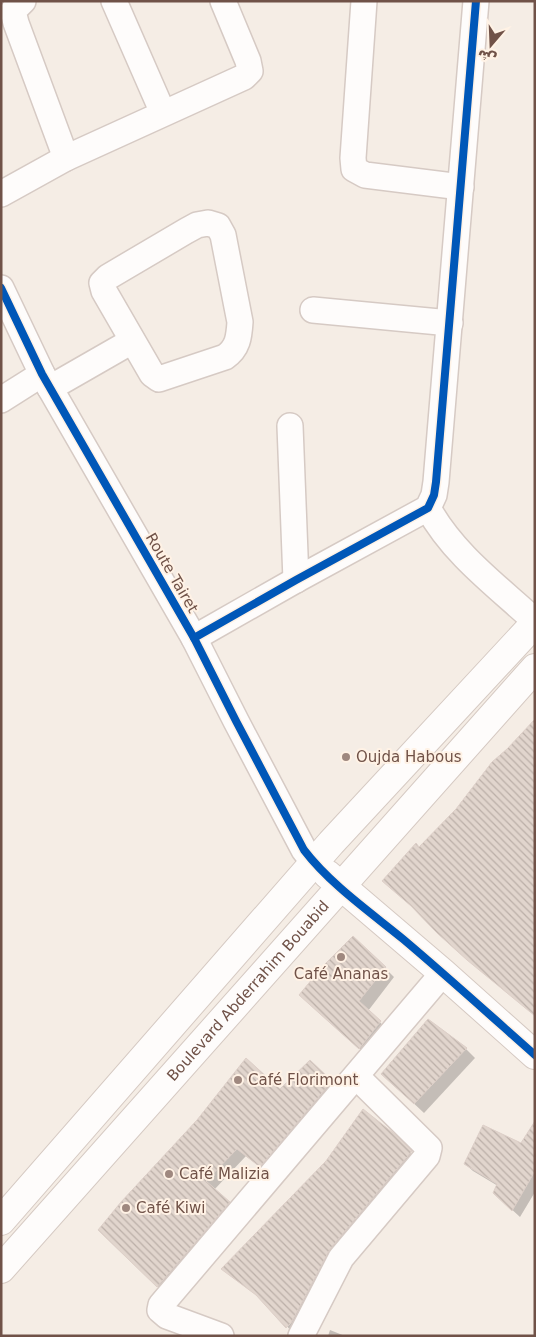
<svg xmlns="http://www.w3.org/2000/svg" width="536" height="1337" font-family="'DejaVu Sans',Vazirmatn,sans-serif">
	<style>
		.shadow { fill: #0003 }
		.building { fill: url(#building-back-hatch); stroke: #ddcfc8 }
		.lines { fill: none; stroke-linecap: round; stroke-linejoin: round }
		.street-casing { stroke: #d6cac4; stroke-width: 28 }
		.secondary-casing { stroke: #d5c9c2; stroke-width: 30 }
		.street { stroke: #fefcfb; stroke-width: 25 }
		.secondary { stroke: #fefcfb; stroke-width: 28 }
		.cycleway-casing { stroke: #fff2e5; stroke-width: 11 }
		.cycleway { stroke: #0057b8; stroke-width: 8 }
		.poi-dot { fill: #9f887f; stroke: #fff2e5; stroke-width: 2 }
		.labels { text-anchor: middle; dominant-baseline: central; stroke-width: 4; stroke-linejoin: round; paint-order: stroke }
		.street-label { font-size: 15px; fill: #705248; stroke: #fff2e5 }
		.poi-label { font-size: 15px; fill: #705248; stroke: #fff2e5; text-anchor: start }
	</style>
	<defs>
		<pattern id="building-back-hatch" width="6" height="6" patternUnits="userSpaceOnUse" patternTransform="scale(1.25)"><rect width="6" height="6" fill="#e1d5cd"/><path d="M-1 5l2 2M0 0l6 6M5-1l2 2" fill="none" stroke="#bbafa8"/></pattern>
	</defs>
	<rect width="100%" height="100%" fill="#f5ede5"/>
	<g class="shadow">
		<path d="M 385,968 L 394,977 L 368,1011 L 389,1031 L 369,1057 L 310,1004 Z"/>
		<path d="M 466,1049 L 475,1058 L 424,1113 L 392,1083 Z"/>
		<path d="M 310,1061 L 340,1091 L 269,1174 L 246,1156 L 214,1190 L 237,1211 L 166,1294 L 100,1230 L 280,1091 Z"/>
		<path d="M 363,1111 L 418,1160 L 294,1334 L 263,1300 L 223,1269 L 327,1162 Z"/>
		<path d="M 535,1127 L 535,1192 L 520,1217 L 494,1193 L 498,1186 L 473,1171 L 465,1164 L 521,1144 Z"/>
		<path d="M 330,1330 L 345,1336 L 328,1336 Z"/>
	</g>
	<g class="building">
		<path d="M 535,719 L 535,1016 L 467,960 L 437,933 L 411,906 L 382,881 L 416,843 L 419,847 L 456,809 L 492,762 L 507,749 Z"/>
		<path d="M 353,936 L 386,967 L 359,1001 L 381,1021 L 359,1049 L 299,995 L 323,966 Z"/>
		<path d="M 428,1019 L 467,1048 L 414,1104 L 381,1074 Z"/>
		<path d="M 246,1058 L 280,1089 L 310,1060 L 332,1081 L 260,1167 L 237,1149 L 206,1181 L 230,1202 L 157,1287 L 98,1230 L 121,1202 L 197,1120 Z"/>
		<path d="M 363,1109 L 397,1136 L 412,1151 L 330,1249 L 291,1323 L 286,1328 L 256,1295 L 221,1269 L 326,1161 Z"/>
		<path d="M 535,1121 L 535,1171 L 512,1211 L 493,1193 L 497,1184 L 464,1164 L 483,1125 L 521,1143 Z"/>
	</g>
	<g class="lines">
		<defs>
			<g id="street">
				<path d="M 23,1 L 13,11 L 16,23 L 66,158"/>
				<path d="M 114,1 L 163,113"/>
				<path d="M 364,1 L 353,158 L 354,169 L 365,175 L 461,187"/>
				<path d="M 1,194 L 66,158 L 244,77 L 250,71 L 248,61 L 223,1"/>
				<path d="M 208,223 L 218,226 L 223,235 L 240,322 C 239,337 238,348 225,357 L 159,379 L 152,374 L 104,291 L 102,283 L 108,277 L 186,231 L 197,225 Z"/>
				<path d="M 1,288 L 42,374 L 194,638 L 236,721 L 304,850 L 314,863"/>
				<path d="M 313,310 L 450,323"/>
				<path d="M 50,388 L 132,341"/>
				<path d="M 1,400 L 42,374"/>
				<path d="M 290,426 L 296,580"/>
				<path d="M 428,508 C 453,554 497,586 535,621"/>
				<path d="M 194,638 L 296,580 L 428,508 L 434,495 L 436,482 L 476,1"/>
				<path d="M 221,1336 L 167,1316 L 160,1310 L 161,1305 L 443,973"/>
				<path d="M 301,1336 L 341,1258 L 427,1156 L 429,1148 L 357,1077"/>
			</g>
			<g id="secondary">
				<path d="M 327,874 L 443,973 L 535,1055"/>
				<path d="M 1,1221 L 331,843 L 535,623"/>
				<path id="s1" d="M 1,1269 L 535,668"/>
			</g>
		</defs>
		<use href="#street" class="street-casing"/>
		<use href="#secondary" class="secondary-casing"/>
		<use href="#street" class="street"/>
		<use href="#secondary" class="secondary"/>
		<defs>
			<g id="cycleway">
				<path d="M 1,288 L 42,374 L 194,638 L 236,721 L 304,850 C 330,884 370,912 403,939 C 448,977 491,1016 535,1055"/>
				<path d="M 194,638 L 296,580 L 428,508 L 434,495 L 436,482 L 476,1"/>
			</g>
		</defs>
		<use href="#cycleway" class="cycleway-casing"/>
		<use href="#cycleway" class="cycleway"/>
	</g>
	<g class="poi-dot">
		<circle cx="346" cy="757" r="5"/>
		<circle cx="341" cy="957" r="5"/>
		<circle cx="238" cy="1080" r="5"/>
		<circle cx="169" cy="1174" r="5"/>
		<circle cx="126" cy="1208" r="5"/>
	</g>
	<g class="labels">
		<g class="street-label">
			<text transform="translate(172 573) rotate(60)">Route Tairet</text>
			<text stroke="none"><textPath href="#s1" startOffset="372">Boulevard Abderrahim Bouabid</textPath></text>
		</g>
		<g class="poi-label">
			<text x="356" y="757">Oujda Habous</text>
			<text x="341" y="974" text-anchor="middle">Café Ananas</text>
			<text x="248" y="1080">Café Florimont</text>
			<text x="179" y="1174">Café Malizia</text>
			<text x="136" y="1208">Café Kiwi</text>
		</g>
	</g>
	<rect width="536" height="1337" fill="none" stroke="#705248" stroke-width="5"/>
	<g transform="translate(491 45) rotate(199)" stroke="#fff2e5" stroke-width="4" paint-order="stroke">
	<path d="M0-4L9 19L0 12L-9 19Z" fill="#705248"/>
	<text y="-8" font-size="14" font-weight="bold" text-anchor="middle" fill="#705248">ش</text>
	</g>
</svg>
